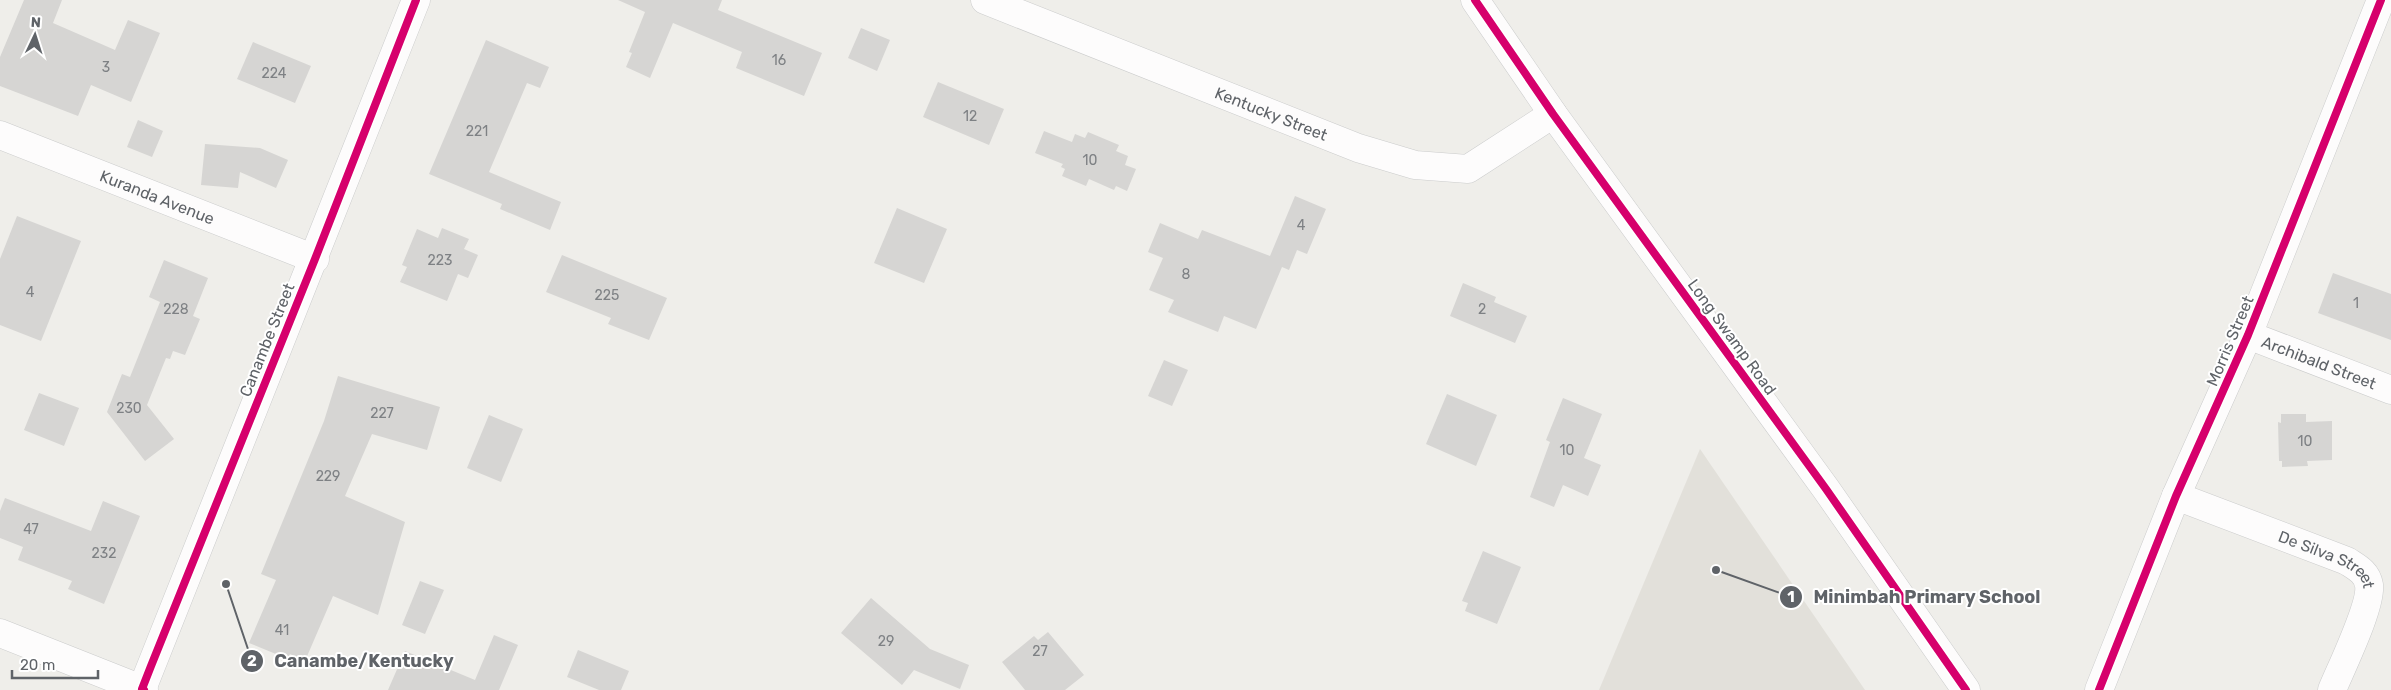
<svg xmlns="http://www.w3.org/2000/svg" width="2391" height="690" font-family="Rubik,sans-serif">
	<style>
		.education { fill: #e2e0da }
		.building { fill: #d6d5d3 }
		.lines { fill: none; stroke-linecap: round; stroke-linejoin: round }
		.minor-casing { stroke: #cbcccc; stroke-width: 29 }
		.tertiary-casing { stroke: #cbcccc; stroke-width: 29 }
		.minor { stroke: #fdfcfc; stroke-width: 28 }
		.tertiary { stroke: #fdfcfc; stroke-width: 28 }
		.cycleway-casing { stroke: #fff; stroke-width: 11 }
		.cycleway { stroke: #d6006c; stroke-width: 8 }
		.labels { text-anchor: middle; dominant-baseline: central; stroke-width: 4; stroke-linejoin: round; paint-order: stroke }
		.number-label { font-size: 14px; fill: #7e8184 }
		.street-label { font-size: 16px; fill: #5f6368; stroke: #fff }
		.leader { fill: none; stroke: #5f6368; stroke-width: 2 }
		.callout-dot { fill: #5f6368; stroke: #fff; stroke-width: 2 }
		.mark-label { font-size: 15px; text-anchor: middle; font-weight: bold; fill: #fff }
		.callout-label { font-size: 18px; text-anchor: middle; font-weight: bold; fill: #5f6368; stroke: #fff; stroke-width: 4; stroke-linejoin: round; paint-order: stroke }
	</style>
	<rect width="100%" height="100%" fill="#efeeea"/>
	<path class="education" d="M 1700,449 L 1865,690 L 1599,690 Z"/>
	<g class="building">
		<path d="M 24,0 L 62,0 L 53,23 L 115,50 L 128,20 L 160,33 L 131,102 L 91,85 L 78,116 L 0,86 L 0,57 Z"/>
		<path d="M 618,0 L 722,0 L 718,10 L 822,53 L 804,96 L 736,68 L 742,52 L 673,23 L 650,78 L 626,67 L 632,53 L 629,52 L 645,12 Z"/>
		<path d="M 861,28 L 890,40 L 877,71 L 848,58 Z"/>
		<path d="M 486,40 L 549,67 L 540,88 L 527,83 L 489,172 L 561,202 L 550,230 L 500,209 L 502,204 L 429,174 Z"/>
		<path d="M 253,42 L 311,66 L 295,103 L 237,79 Z"/>
		<path d="M 938,82 L 1004,109 L 989,145 L 923,117 Z"/>
		<path d="M 138,120 L 163,131 L 152,157 L 127,147 Z"/>
		<path d="M 1044,131 L 1072,142 L 1075,134 L 1085,138 L 1088,132 L 1119,145 L 1116,151 L 1128,156 L 1125,165 L 1136,169 L 1127,191 L 1116,186 L 1114,190 L 1089,179 L 1086,186 L 1062,176 L 1065,169 L 1061,167 L 1063,164 L 1035,153 Z"/>
		<path d="M 205,144 L 260,148 L 288,160 L 276,188 L 240,172 L 238,188 L 201,185 Z"/>
		<path d="M 1295,196 L 1326,209 L 1307,254 L 1297,250 L 1289,270 L 1282,267 L 1256,329 L 1224,316 L 1218,332 L 1168,312 L 1174,300 L 1149,290 L 1163,258 L 1148,252 L 1160,223 L 1198,239 L 1202,230 L 1270,256 Z"/>
		<path d="M 897,208 L 947,229 L 924,283 L 874,263 Z"/>
		<path d="M 17,216 L 81,241 L 41,341 L 0,325 L 0,259 Z"/>
		<path d="M 442,228 L 469,239 L 464,249 L 478,255 L 468,278 L 458,274 L 447,301 L 400,282 L 407,267 L 402,265 L 417,229 L 438,238 Z"/>
		<path d="M 562,255 L 667,298 L 649,340 L 608,324 L 611,318 L 546,292 Z"/>
		<path d="M 164,260 L 208,278 L 193,316 L 200,319 L 185,355 L 173,351 L 170,359 L 166,358 L 147,405 L 174,439 L 145,461 L 107,412 L 122,374 L 130,377 L 160,302 L 149,297 Z"/>
		<path d="M 2333,273 L 2391,294 L 2391,340 L 2318,313 Z"/>
		<path d="M 1463,283 L 1496,297 L 1494,302 L 1527,316 L 1515,343 L 1450,316 Z"/>
		<path d="M 1164,360 L 1188,370 L 1172,406 L 1148,396 Z"/>
		<path d="M 338,376 L 440,407 L 427,450 L 372,434 L 345,496 L 405,522 L 378,615 L 333,596 L 305,661 L 290,654 L 288,659 L 249,643 L 276,580 L 261,574 L 324,421 Z"/>
		<path d="M 39,393 L 79,408 L 64,446 L 24,430 Z"/>
		<path d="M 1447,394 L 1497,415 L 1476,466 L 1426,444 Z"/>
		<path d="M 1563,398 L 1602,414 L 1584,458 L 1601,465 L 1588,496 L 1563,485 L 1554,507 L 1530,497 L 1550,442 L 1546,440 Z"/>
		<path d="M 2281,414 L 2306,414 L 2306,422 L 2332,421 L 2332,460 L 2307,461 L 2308,466 L 2282,467 L 2282,461 L 2279,461 L 2278,422 L 2281,423 Z"/>
		<path d="M 489,415 L 523,429 L 501,482 L 467,468 Z"/>
		<path d="M 5,498 L 91,531 L 103,501 L 140,516 L 104,604 L 68,589 L 72,581 L 18,560 L 23,547 L 0,538 L 0,511 Z"/>
		<path d="M 1483,551 L 1521,567 L 1497,624 L 1465,611 L 1468,603 L 1462,601 Z"/>
		<path d="M 420,581 L 444,590 L 425,634 L 402,625 Z"/>
		<path d="M 871,598 L 930,649 L 969,665 L 960,689 L 914,670 L 902,685 L 841,633 Z"/>
		<path d="M 1048,632 L 1084,675 L 1065,690 L 1025,690 L 1002,662 L 1034,636 L 1038,640 Z"/>
		<path d="M 494,635 L 518,645 L 499,690 L 388,690 L 405,651 L 475,680 Z"/>
		<path d="M 578,650 L 629,671 L 621,690 L 599,690 L 567,677 Z"/>
	</g>
	<g class="lines">
		<defs>
			<g id="minor">
				<path d="M 1475,0 L 1553,114 L 1826,489 L 1966,690"/>
				<path id="s1" d="M 0,135 L 315,259"/>
				<path id="s2" d="M 2248,335 L 2391,390"/>
				<path id="s3" d="M 2176,496 L 2347,561 C 2356,567 2367,572 2369,585 C 2372,605 2341,668 2332,690"/>
				<path d="M 0,633 L 144,690"/>
				<path d="M 142,689 L 416,0"/>
				<path d="M 2099,690 L 2176,496 L 2248,335 L 2381,0"/>
			</g>
			<g id="tertiary">
				<path id="s4" d="M 985,0 L 1358,148 L 1415,165 L 1468,169 L 1553,114"/>
			</g>
		</defs>
		<use href="#minor" class="minor-casing"/>
		<use href="#tertiary" class="tertiary-casing"/>
		<use href="#minor" class="minor"/>
		<use href="#tertiary" class="tertiary"/>
		<defs>
			<g id="cycleway">
				<path d="M 1475,0 L 1553,114 L 1826,489 L 1966,690"/>
				<path d="M 144,690 L 142,689 L 151,666 L 315,259 L 416,0"/>
				<path d="M 2099,690 L 2176,496 L 2248,335 L 2381,0"/>
			</g>
		</defs>
		<use href="#cycleway" class="cycleway-casing"/>
		<use href="#cycleway" class="cycleway"/>
	</g>
	<g class="labels">
		<g class="number-label">
			<text x="779" y="60">16</text>
			<text x="106" y="67">3</text>
			<text x="274" y="73">224</text>
			<text x="970" y="116">12</text>
			<text x="477" y="131">221</text>
			<text x="1090" y="160">10</text>
			<text x="1301" y="225">4</text>
			<text x="440" y="260">223</text>
			<text x="1186" y="274">8</text>
			<text x="30" y="292">4</text>
			<text x="607" y="295">225</text>
			<text x="2356" y="303">1</text>
			<text x="176" y="309">228</text>
			<text x="1482" y="309">2</text>
			<text x="129" y="408">230</text>
			<text x="382" y="413">227</text>
			<text x="2305" y="441">10</text>
			<text x="1567" y="450">10</text>
			<text x="328" y="476">229</text>
			<text x="31" y="529">47</text>
			<text x="104" y="553">232</text>
			<text x="282" y="630">41</text>
			<text x="886" y="641">29</text>
			<text x="1040" y="651">27</text>
		</g>
		<g class="street-label">
			<text stroke="none"><textPath href="#s4" startOffset="308">Kentucky Street</textPath></text>
			<text stroke="none"><textPath href="#s1" startOffset="169">Kuranda Avenue</textPath></text>
			<text transform="translate(1732 337) rotate(54)">Long Swamp Road</text>
			<text transform="translate(267 340) rotate(-68)">Canambe Street</text>
			<text transform="translate(2230 341) rotate(-67)">Morris Street</text>
			<text stroke="none"><textPath href="#s2" startOffset="76">Archibald Street</textPath></text>
			<text stroke="none"><textPath href="#s3" startOffset="165">De Silva Street</textPath></text>
		</g>
	</g>
	<path class="leader" d="M1716 570L1791 597M226 584L252 661"/>
	<g class="callout-dot">
		<circle cx="1716" cy="570" r="5"/>
		<circle cx="226" cy="584" r="5"/>
		<circle cx="1791" cy="597" r="12"/>
		<circle cx="252" cy="661" r="12"/>
	</g>
	<g class="mark-label">
		<text x="1791" y="602">1</text>
		<text x="252" y="666">2</text>
	</g>
	<g class="callout-label">
		<text x="1927" y="603">Minimbah Primary School</text>
		<text x="364" y="667">Canambe/Kentucky</text>
	</g>
	<g transform="translate(35 35) rotate(4)" stroke="#ffffff" stroke-width="4" paint-order="stroke">
	<path d="M0-4L9 19L0 12L-9 19Z" fill="#5f6368"/>
	<text y="-8" font-size="14" font-weight="bold" text-anchor="middle" fill="#5f6368">N</text>
	</g>
	<path d="M12 670v8h86v-8" fill="none" stroke="#5f6368" stroke-width="2.5"/>
	<text x="20" y="670" font-size="15" fill="#5f6368" stroke="#ffffff" stroke-width="4" paint-order="stroke">20 m</text>
</svg>
